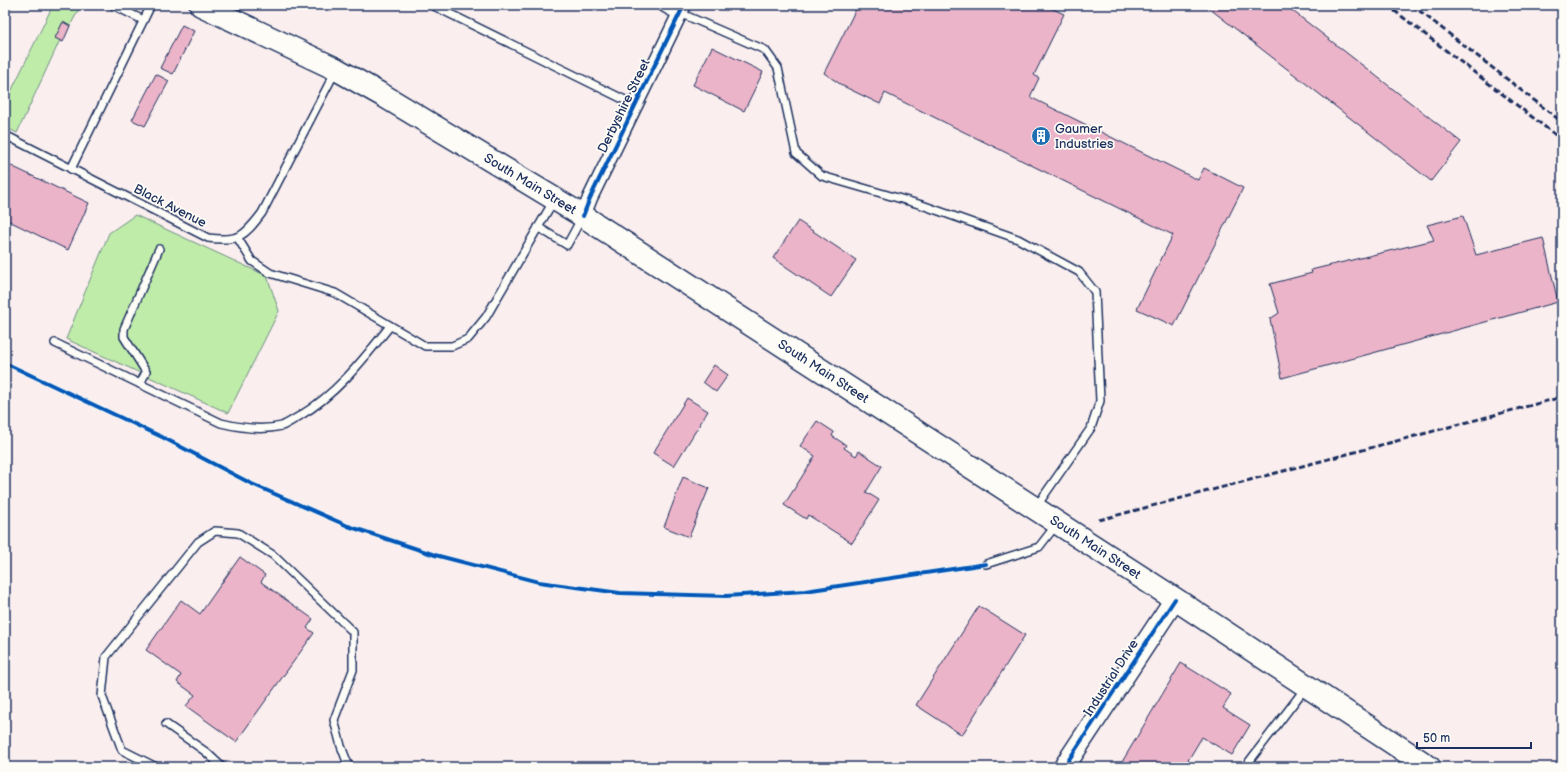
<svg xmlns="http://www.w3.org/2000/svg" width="1567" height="772" font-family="'Balsamiq Sans',sans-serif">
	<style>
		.green { fill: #c0ecaa; stroke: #6e8e84 }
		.building { fill: #ecb4c8; stroke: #1b2f5e }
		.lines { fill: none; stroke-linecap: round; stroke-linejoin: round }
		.lane-casing { stroke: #1b2f5e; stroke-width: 10 }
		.street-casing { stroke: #1b2f5e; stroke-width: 17 }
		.secondary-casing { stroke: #1b2f5e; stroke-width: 23 }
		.primary-casing { stroke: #1b2f5e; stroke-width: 25 }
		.lane { stroke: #fdfcf7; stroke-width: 7 }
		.street { stroke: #fdfcf7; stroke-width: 14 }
		.secondary { stroke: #fdfcf7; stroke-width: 20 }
		.primary { stroke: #fdfcf7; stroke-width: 22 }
		.rail { stroke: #1b2f5e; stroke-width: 3; stroke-dasharray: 6 3; stroke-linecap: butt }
		.cycleway-casing { stroke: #fdfcf7; stroke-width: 6 }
		.cycleway { stroke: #0057b8; stroke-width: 4 }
		.labels { text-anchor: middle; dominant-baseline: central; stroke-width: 3.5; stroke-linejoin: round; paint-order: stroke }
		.street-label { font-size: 13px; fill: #1b2f5e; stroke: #fdfcf7 }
		.poi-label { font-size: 13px; fill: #1b2f5e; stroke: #fdfcf7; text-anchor: start }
	</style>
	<rect width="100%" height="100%" fill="#faeeee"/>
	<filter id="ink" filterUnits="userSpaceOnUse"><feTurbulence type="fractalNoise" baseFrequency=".025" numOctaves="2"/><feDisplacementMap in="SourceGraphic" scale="8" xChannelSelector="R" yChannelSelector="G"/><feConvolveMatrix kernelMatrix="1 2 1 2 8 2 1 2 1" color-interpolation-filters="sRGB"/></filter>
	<g filter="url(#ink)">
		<g class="green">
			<path d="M 53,5 L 81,5 L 70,26 L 63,22 L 55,38 L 60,40 L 17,133 L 5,127 L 5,104 Z"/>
			<path d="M 135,215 L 267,276 L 279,311 L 228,413 L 66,339 L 109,233 Z"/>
		</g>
		<g class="building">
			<path d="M 858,5 L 1044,5 L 1064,14 L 1034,75 L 1039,78 L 1030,97 L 1198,180 L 1204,168 L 1243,188 L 1174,326 L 1137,309 L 1173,235 L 885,93 L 880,104 L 843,86 L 824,73 Z"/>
			<path d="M 1205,5 L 1285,5 L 1461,142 L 1431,181 Z"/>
			<path d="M 63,22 L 70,26 L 63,42 L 55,38 Z"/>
			<path d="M 182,25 L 194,31 L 173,74 L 160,68 Z"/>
			<path d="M 712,47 L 763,72 L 744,111 L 693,85 Z"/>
			<path d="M 156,74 L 169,81 L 145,126 L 132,120 Z"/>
			<path d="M 5,163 L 89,203 L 68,250 L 5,219 Z"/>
			<path d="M 1463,216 L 1476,255 L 1543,238 L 1558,302 L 1282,378 L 1270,319 L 1279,313 L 1270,284 L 1312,273 L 1311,270 L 1434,240 L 1427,225 Z"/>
			<path d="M 798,221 L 856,260 L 831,297 L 773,258 Z"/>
			<path d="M 714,365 L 728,375 L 716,392 L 703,382 Z"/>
			<path d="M 687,398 L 708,411 L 674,466 L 653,453 Z"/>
			<path d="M 817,421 L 834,432 L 832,436 L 846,445 L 844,448 L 856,456 L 859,451 L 882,466 L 866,492 L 879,500 L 852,543 L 808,515 L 806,519 L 784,505 L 815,456 L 800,446 Z"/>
			<path d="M 683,477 L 709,488 L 689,537 L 664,527 Z"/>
			<path d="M 240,557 L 265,575 L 261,582 L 313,619 L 307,628 L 314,633 L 236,742 L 186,706 L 195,695 L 177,682 L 181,675 L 146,650 L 181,600 L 200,614 Z"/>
			<path d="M 979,606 L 1025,635 L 962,735 L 916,705 Z"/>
			<path d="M 1181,663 L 1231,694 L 1223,708 L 1250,725 L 1232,755 L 1202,737 L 1184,767 L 1119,767 Z"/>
		</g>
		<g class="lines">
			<defs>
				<g id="lane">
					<path d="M 113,5 L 143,20"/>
					<path d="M 432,5 L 635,105"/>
					<path d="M 680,13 L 765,50 L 778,68 L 796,153 L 822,176 L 922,205 L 1018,239 L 1079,272 L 1095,292 L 1100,401 L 1091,428 L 1036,507"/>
					<path d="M 5,135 L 208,238 C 238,242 244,237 262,213 L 335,72"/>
					<path d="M 71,169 L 151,5"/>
					<path d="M 538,227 L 567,245 L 581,219"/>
					<path d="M 237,237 L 252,261 L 270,273 L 335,293 L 425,346 L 452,346 L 468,339 L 486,317 L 554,200"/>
					<path d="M 55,343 L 221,423 C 241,428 261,431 282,426 C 287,424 293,420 298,417 C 336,395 363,360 390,326"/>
					<path d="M 140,384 L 146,372 L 124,337 L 124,329 L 159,249"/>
					<path d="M 986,564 L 1039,547 L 1056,525"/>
					<path d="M 166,724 L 206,752 L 222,767"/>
					<path d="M 156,767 L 122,750 L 102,696 L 106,657 L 198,542 L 215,531 L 238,533 L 273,555 L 353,632 L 353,670 L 334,720 L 341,746 L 349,767"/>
					<path d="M 1245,767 L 1306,687"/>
				</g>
				<g id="street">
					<path d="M 665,5 L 680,13"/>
					<path d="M 583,216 L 590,198 L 684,5"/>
				</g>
				<path id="secondary" d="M 1064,767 L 1175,599"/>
				<g id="primary">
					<path id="s1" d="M 201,5 L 336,69 L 384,96 L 583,216 L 1175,599 L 1429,767"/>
				</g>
			</defs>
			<use href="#lane" class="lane-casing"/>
			<use href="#street" class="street-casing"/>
			<use href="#secondary" class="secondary-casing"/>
			<use href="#primary" class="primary-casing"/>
			<use href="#lane" class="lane"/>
			<use href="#street" class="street"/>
			<use href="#secondary" class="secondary"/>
			<use href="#primary" class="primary"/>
			<g class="rail">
				<path d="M 1387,5 L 1562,140"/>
				<path d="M 1412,5 L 1562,122"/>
				<path d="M 1099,520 L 1562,397"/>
			</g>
			<defs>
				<g id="cycleway">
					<path d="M 583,216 L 590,198 L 684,5"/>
					<path d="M 5,363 L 164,438 L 252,484 L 348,526 L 435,555 L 539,582 L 620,593 L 726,596 L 805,591 L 986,564"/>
					<path d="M 1064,767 L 1175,599"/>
				</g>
			</defs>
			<use href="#cycleway" class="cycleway-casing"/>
			<use href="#cycleway" class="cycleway"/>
		</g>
	</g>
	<defs>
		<symbol id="building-disc" viewBox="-11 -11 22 22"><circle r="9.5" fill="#1f6fb2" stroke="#fdfcf7"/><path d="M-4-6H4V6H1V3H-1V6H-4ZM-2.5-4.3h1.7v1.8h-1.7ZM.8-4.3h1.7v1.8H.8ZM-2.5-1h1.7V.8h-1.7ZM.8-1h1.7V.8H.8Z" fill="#fff"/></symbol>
	</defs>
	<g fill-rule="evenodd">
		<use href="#building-disc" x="1030" y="125" width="22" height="22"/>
	</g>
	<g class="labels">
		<g class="street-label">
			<text transform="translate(624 106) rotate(-64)">Derbyshire Street</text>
			<text stroke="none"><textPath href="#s1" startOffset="375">South Main Street</textPath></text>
			<text transform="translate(170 206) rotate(27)">Black Avenue</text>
			<text stroke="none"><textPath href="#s1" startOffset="723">South Main Street</textPath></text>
			<text stroke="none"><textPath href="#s1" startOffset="1047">South Main Street</textPath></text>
			<text transform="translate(1111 678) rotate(-57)">Industrial Drive</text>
		</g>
		<g class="poi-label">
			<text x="1055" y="129">Gaumer<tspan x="1055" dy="15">Industries</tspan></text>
		</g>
	</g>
	<rect width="1567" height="772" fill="none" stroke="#fdfcf7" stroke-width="20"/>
	<rect x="10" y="10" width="1547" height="752" fill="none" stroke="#1b2f5e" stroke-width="1.5" filter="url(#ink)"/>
	<path d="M1417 742v6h114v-6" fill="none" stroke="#1b2f5e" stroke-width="2"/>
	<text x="1423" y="742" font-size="12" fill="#1b2f5e" stroke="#fdfcf7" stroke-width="3" paint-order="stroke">50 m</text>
</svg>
